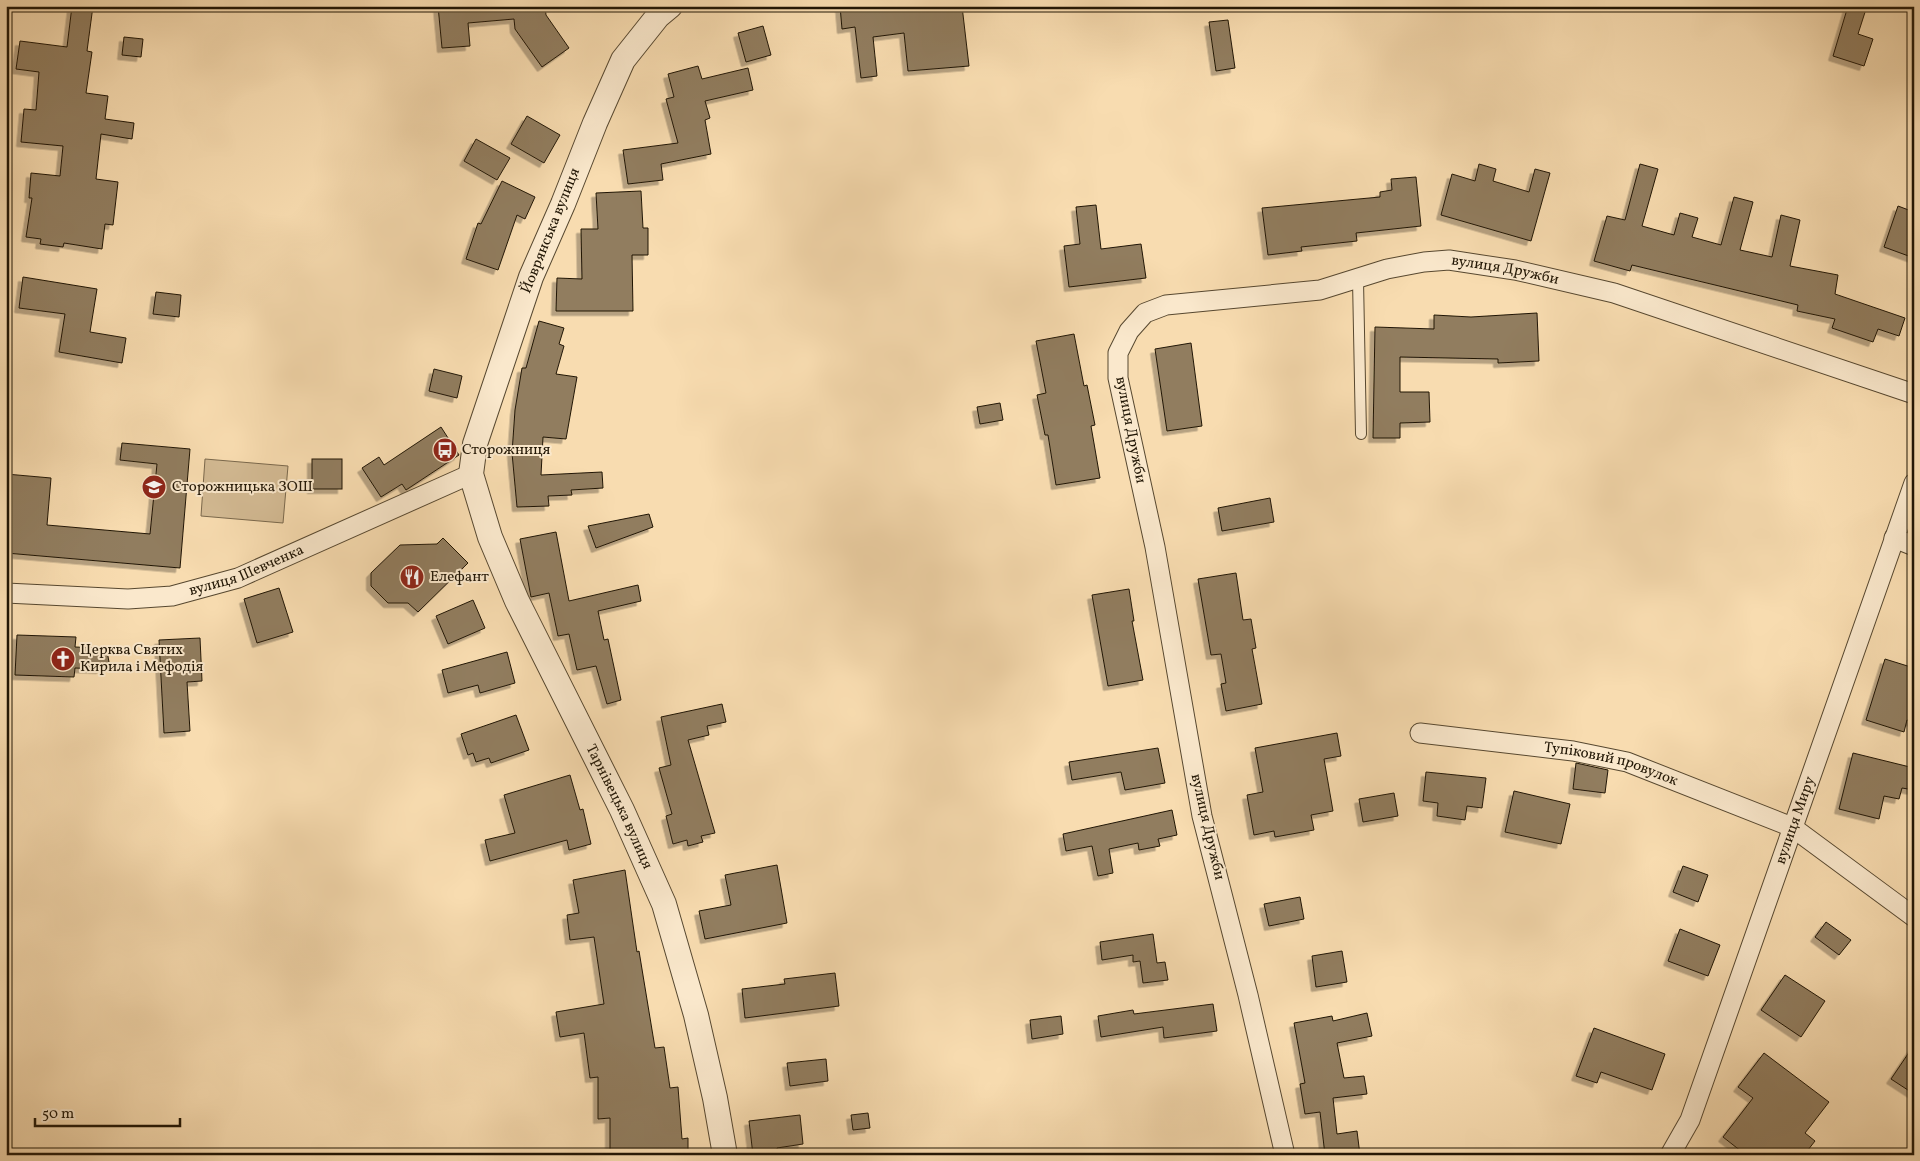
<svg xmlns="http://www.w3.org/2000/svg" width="1920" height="1161" font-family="Vollkorn,serif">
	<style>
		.green { fill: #d3ba93; stroke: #7a684c }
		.building { fill: #917d5e; stroke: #211605; filter: url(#shadow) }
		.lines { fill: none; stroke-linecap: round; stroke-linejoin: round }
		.service-casing { stroke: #574830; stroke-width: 12 }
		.minor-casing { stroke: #574830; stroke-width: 21 }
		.tertiary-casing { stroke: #574830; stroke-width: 26 }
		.service { stroke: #fae8cc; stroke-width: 10 }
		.minor { stroke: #fae8cc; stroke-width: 19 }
		.tertiary { stroke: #fae8cc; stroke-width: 24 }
		.labels { text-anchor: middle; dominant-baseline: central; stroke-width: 4; stroke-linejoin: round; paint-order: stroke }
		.street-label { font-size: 15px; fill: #211605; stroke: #fae8cc }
		.poi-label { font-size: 15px; fill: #211605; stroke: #fae8cc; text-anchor: start }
	</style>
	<defs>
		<filter id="shadow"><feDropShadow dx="-4.5" dy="4.5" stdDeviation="0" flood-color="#0004"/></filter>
	</defs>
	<rect width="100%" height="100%" fill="#f8dcb0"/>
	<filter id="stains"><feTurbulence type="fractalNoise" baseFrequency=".004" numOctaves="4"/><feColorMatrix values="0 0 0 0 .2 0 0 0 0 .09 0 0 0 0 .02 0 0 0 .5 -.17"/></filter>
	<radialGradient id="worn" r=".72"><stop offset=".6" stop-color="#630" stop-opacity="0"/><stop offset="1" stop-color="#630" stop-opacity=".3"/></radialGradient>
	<path class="green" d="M 205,459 L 288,466 L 283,523 L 201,516 Z"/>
	<g class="building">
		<path d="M 72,6 L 93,6 L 87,51 L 92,52 L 86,93 L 108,96 L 105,119 L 134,123 L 132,139 L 101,134 L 96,179 L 118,182 L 113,225 L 105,224 L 102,249 L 64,243 L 63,247 L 40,244 L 41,239 L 26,237 L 32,198 L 29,198 L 31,173 L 60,176 L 63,146 L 21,142 L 24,109 L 36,110 L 39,72 L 16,69 L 20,41 L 67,47 Z"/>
		<path d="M 438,6 L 545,6 L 546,15 L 569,48 L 542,67 L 515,29 L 514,19 L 468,23 L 470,46 L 442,48 Z"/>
		<path d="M 840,6 L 916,6 L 916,10 L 962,6 L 969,66 L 908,71 L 904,33 L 873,37 L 877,76 L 861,78 L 855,27 L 842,29 Z"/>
		<path d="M 1848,6 L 1867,6 L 1858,34 L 1873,39 L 1864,66 L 1833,56 Z"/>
		<path d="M 1228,20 L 1235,68 L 1216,71 L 1209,22 Z"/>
		<path d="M 763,26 L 771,55 L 746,62 L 738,33 Z"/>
		<path d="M 124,37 L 143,39 L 141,57 L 122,55 Z"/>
		<path d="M 698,66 L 702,79 L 748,68 L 753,90 L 705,101 L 710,118 L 705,120 L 711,154 L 661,164 L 663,180 L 628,184 L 623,150 L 678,143 L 666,99 L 674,97 L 668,74 Z"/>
		<path d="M 527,116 L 560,135 L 544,163 L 511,144 Z"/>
		<path d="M 476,139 L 510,158 L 497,180 L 464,161 Z"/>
		<path d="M 1479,164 L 1496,169 L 1493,181 L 1529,192 L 1535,169 L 1550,173 L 1531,241 L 1441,215 L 1452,174 L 1475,181 Z"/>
		<path d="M 1640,164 L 1658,169 L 1642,226 L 1674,235 L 1680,213 L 1698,218 L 1692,237 L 1721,245 L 1734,197 L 1753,202 L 1740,250 L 1772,257 L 1781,215 L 1800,220 L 1790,266 L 1838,275 L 1835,294 L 1905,318 L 1899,336 L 1878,329 L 1873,342 L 1832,328 L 1835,319 L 1797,311 L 1798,305 L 1632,265 L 1630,271 L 1594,261 L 1607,216 L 1625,220 Z"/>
		<path d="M 1416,177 L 1421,226 L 1356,233 L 1357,241 L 1301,247 L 1302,251 L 1268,255 L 1262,208 L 1380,197 L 1380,192 L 1392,190 L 1391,179 Z"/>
		<path d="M 502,181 L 535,197 L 525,219 L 517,215 L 498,270 L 466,259 L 478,223 L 481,224 Z"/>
		<path d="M 641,191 L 643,228 L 648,228 L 648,255 L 632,255 L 633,311 L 556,311 L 557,278 L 582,279 L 581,229 L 598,229 L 596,193 Z"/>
		<path d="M 1096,205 L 1101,249 L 1141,244 L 1146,278 L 1069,287 L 1064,246 L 1080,244 L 1076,207 Z"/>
		<path d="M 1898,206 L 1914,212 L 1914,258 L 1884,247 Z"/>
		<path d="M 23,277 L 97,289 L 90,332 L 126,338 L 122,363 L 59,352 L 65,314 L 19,308 Z"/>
		<path d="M 156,292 L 181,295 L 179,317 L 153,314 Z"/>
		<path d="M 1537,313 L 1539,361 L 1498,363 L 1498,359 L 1400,357 L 1400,392 L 1429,392 L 1430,422 L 1400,423 L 1400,438 L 1373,438 L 1375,327 L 1434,329 L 1434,315 L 1471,317 Z"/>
		<path d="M 539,321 L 564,328 L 559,344 L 564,346 L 556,374 L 577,377 L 566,439 L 543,437 L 541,475 L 602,472 L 603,488 L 571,490 L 572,495 L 548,496 L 549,506 L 517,507 L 512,453 L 515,410 L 522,368 L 526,368 Z"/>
		<path d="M 1074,334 L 1084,386 L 1087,385 L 1095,425 L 1091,426 L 1100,478 L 1056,485 L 1048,435 L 1045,435 L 1037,395 L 1046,393 L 1036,341 Z"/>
		<path d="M 1191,343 L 1202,426 L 1167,431 L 1155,349 Z"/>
		<path d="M 434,369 L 462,376 L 457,398 L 429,391 Z"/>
		<path d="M 1000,403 L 1003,420 L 980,424 L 977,407 Z"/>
		<path d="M 441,427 L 459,455 L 406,490 L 402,484 L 381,497 L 362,468 L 379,457 L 384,465 Z"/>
		<path d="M 122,443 L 190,449 L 180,568 L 6,553 L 6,474 L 51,478 L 47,525 L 150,534 L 157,464 L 120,460 Z"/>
		<rect x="312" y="459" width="30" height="30"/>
		<path d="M 1270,498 L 1274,522 L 1222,531 L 1218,508 Z"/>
		<path d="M 649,514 L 653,527 L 596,548 L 588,526 Z"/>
		<path d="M 556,532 L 569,601 L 638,585 L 641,601 L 598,611 L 604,640 L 608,639 L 621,700 L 607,704 L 596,666 L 577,670 L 569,634 L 558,636 L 549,593 L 531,597 L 520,539 Z"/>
		<path d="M 443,538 L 468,563 L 418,612 L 408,603 L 388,603 L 371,586 L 371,573 L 400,545 L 437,544 Z"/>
		<path d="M 1236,573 L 1243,620 L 1251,619 L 1256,648 L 1252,649 L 1262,704 L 1226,711 L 1221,684 L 1226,683 L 1221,654 L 1211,655 L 1198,579 Z"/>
		<path d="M 279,588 L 293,632 L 257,643 L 244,599 Z"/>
		<path d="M 1129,589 L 1134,621 L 1132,621 L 1143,680 L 1108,686 L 1092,595 Z"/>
		<path d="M 473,600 L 485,628 L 448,644 L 436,616 Z"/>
		<path d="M 17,635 L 76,637 L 75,647 L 102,648 L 107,651 L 109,662 L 101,669 L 75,668 L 74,677 L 15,675 Z"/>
		<path d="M 200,638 L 202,681 L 187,682 L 190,731 L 164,733 L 159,640 Z"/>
		<path d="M 507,652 L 515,683 L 480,693 L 478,685 L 448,693 L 442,670 Z"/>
		<path d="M 1885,659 L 1914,668 L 1914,722 L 1907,720 L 1904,732 L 1866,720 Z"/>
		<path d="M 722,704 L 726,722 L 707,726 L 709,735 L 688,740 L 715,833 L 701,836 L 703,842 L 688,846 L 687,840 L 673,844 L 666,816 L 672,814 L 659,768 L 671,765 L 661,717 Z"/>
		<path d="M 516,715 L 529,750 L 491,763 L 489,758 L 476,762 L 473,753 L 468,755 L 461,734 Z"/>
		<path d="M 1337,733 L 1341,756 L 1324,759 L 1333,811 L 1311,815 L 1314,830 L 1275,837 L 1274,831 L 1254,835 L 1247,795 L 1263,792 L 1255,748 Z"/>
		<path d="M 1158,748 L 1165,783 L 1125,790 L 1121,772 L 1072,780 L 1069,762 Z"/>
		<path d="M 1853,753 L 1914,768 L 1914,790 L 1902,788 L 1899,799 L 1884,796 L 1879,819 L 1839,809 Z"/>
		<path d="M 1576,763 L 1608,770 L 1605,793 L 1573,789 Z"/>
		<path d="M 1426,772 L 1486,778 L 1482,808 L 1467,806 L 1465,820 L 1437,816 L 1438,803 L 1423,801 Z"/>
		<path d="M 570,775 L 580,810 L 583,809 L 591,844 L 569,850 L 567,840 L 490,861 L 485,840 L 515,833 L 504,795 Z"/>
		<path d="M 1514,791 L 1570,804 L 1561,844 L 1505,832 Z"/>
		<path d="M 1394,793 L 1398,816 L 1363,822 L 1359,799 Z"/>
		<path d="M 1172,810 L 1177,835 L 1158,839 L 1160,846 L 1139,850 L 1138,843 L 1109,849 L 1113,873 L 1098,876 L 1092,846 L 1066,851 L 1063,834 Z"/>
		<path d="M 777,865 L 787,923 L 705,939 L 699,911 L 731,905 L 725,875 Z"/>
		<path d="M 1683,866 L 1708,875 L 1698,902 L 1673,892 Z"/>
		<path d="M 625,870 L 637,952 L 639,951 L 655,1048 L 664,1047 L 670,1088 L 678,1087 L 682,1139 L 688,1138 L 688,1155 L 610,1155 L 610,1118 L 598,1119 L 598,1077 L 590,1078 L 584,1033 L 560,1037 L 556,1012 L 604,1004 L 594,937 L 570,940 L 567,915 L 579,913 L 573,880 Z"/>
		<path d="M 1300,897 L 1304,919 L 1269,926 L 1264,904 Z"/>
		<path d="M 1826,922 L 1851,940 L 1839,955 L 1815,937 Z"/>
		<path d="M 1680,929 L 1720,945 L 1708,976 L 1668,961 Z"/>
		<path d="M 1153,934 L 1157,963 L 1165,962 L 1168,980 L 1143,983 L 1140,961 L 1133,962 L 1133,955 L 1102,960 L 1100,942 Z"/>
		<path d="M 1342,951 L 1347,982 L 1316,987 L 1312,956 Z"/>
		<path d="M 835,973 L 839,1006 L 745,1018 L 742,989 L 785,984 L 784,979 Z"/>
		<path d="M 1785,975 L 1825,1001 L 1801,1037 L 1761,1010 Z"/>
		<path d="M 1213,1004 L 1217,1031 L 1164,1038 L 1163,1027 L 1101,1037 L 1098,1016 L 1133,1010 L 1134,1014 Z"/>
		<path d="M 1367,1013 L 1372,1036 L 1337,1043 L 1344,1078 L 1364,1076 L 1367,1094 L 1333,1098 L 1337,1134 L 1357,1131 L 1360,1155 L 1325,1155 L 1320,1112 L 1305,1114 L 1300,1084 L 1305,1083 L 1294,1023 L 1332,1016 L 1333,1021 Z"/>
		<path d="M 1061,1016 L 1063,1034 L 1032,1039 L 1030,1020 Z"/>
		<path d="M 1594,1028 L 1665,1054 L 1652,1090 L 1601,1072 L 1597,1083 L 1576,1076 Z"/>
		<path d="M 1914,1045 L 1914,1094 L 1891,1079 Z"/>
		<path d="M 1764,1053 L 1829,1102 L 1805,1133 L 1815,1141 L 1804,1155 L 1746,1155 L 1723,1137 L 1753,1098 L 1738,1087 Z"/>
		<path d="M 826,1059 L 828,1081 L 790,1086 L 787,1063 Z"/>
		<path d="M 868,1113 L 870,1128 L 853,1130 L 851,1115 Z"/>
		<path d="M 800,1115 L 803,1144 L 777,1148 L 778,1155 L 753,1155 L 749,1121 Z"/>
	</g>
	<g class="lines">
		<defs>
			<path id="service" d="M 1358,280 L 1361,434"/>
			<g id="minor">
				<path d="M 1894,538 L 1914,546"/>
				<path id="s1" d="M 6,593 L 128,599 L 172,596 L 238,578 L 471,474"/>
				<path id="s2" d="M 1420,733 L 1573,751 L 1627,762 L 1792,827 L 1914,917"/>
				<path id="s3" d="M 1285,1155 L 1248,995 L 1202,816 L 1155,547 L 1118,378 L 1118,353 L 1129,331 L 1145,313 L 1166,305 L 1320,290 L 1387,269 L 1424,262 L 1449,260 L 1515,270 L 1614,293 L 1914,394"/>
				<path id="s4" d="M 1670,1155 L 1690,1120 L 1914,483"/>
			</g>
			<g id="tertiary">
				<path id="s5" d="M 670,6 L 658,16 L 623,60 L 595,123 L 563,204 L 531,277 L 475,444 L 471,474 L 490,537 L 517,601 L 622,810 L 664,904 L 696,1015 L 715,1098 L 725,1155"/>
			</g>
		</defs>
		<use href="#service" class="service-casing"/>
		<use href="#minor" class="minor-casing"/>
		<use href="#tertiary" class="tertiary-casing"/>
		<use href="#service" class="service"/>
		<use href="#minor" class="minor"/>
		<use href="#tertiary" class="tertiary"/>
	</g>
	<defs>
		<symbol id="bus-disc" viewBox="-11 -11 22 22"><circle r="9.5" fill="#8f2418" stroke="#fae8cc"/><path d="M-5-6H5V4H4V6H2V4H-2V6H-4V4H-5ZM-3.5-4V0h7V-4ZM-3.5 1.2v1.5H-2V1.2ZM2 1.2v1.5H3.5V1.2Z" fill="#fff"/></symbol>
		<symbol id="school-disc" viewBox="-11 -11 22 22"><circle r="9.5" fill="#8f2418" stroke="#fae8cc"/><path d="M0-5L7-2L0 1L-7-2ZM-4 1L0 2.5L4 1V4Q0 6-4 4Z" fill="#fff"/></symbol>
		<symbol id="restaurant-disc" viewBox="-11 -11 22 22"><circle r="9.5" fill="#8f2418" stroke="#fae8cc"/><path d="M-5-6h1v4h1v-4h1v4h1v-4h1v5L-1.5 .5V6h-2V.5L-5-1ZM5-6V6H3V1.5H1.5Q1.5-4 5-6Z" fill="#fff"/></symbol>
		<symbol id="church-disc" viewBox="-11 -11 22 22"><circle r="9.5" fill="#8f2418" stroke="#fae8cc"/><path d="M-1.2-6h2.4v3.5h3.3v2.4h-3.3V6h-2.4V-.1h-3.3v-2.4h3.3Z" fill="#fff"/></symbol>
	</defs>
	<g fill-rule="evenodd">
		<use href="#bus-disc" x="431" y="436" width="28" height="28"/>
		<use href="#school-disc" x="140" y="473" width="28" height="28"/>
		<use href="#restaurant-disc" x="398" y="563" width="28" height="28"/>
		<use href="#church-disc" x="49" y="645" width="28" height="28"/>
	</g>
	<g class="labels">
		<g class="street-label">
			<text transform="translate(551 231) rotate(-68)">Йоврянська вулиця</text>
			<text stroke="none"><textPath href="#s3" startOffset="1236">вулиця Дружби</textPath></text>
			<text transform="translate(1130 430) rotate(79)">вулиця Дружби</text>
			<text stroke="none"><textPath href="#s1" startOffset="245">вулиця Шевченка</textPath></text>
			<text stroke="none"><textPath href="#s2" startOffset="194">Тупіковий провулок</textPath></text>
			<text stroke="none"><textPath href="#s5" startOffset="879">Тарнівецька вулиця</textPath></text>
			<text stroke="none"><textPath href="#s4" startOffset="358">вулиця Миру</textPath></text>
			<text transform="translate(1207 827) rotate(77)">вулиця Дружби</text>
		</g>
		<g class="poi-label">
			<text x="462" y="450">Сторожниця</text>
			<text x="172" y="487">Сторожницька ЗОШ</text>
			<text x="430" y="577">Елефант</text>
			<text x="80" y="650">Церква Святих<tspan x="80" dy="17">Кирила і Мефодія</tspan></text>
		</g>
	</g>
	<rect width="1920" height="1161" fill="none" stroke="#f8dcb0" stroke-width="25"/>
	<rect x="8" y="8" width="1905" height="1146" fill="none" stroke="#211605" stroke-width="2.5"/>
	<rect x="12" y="12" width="1895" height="1136" fill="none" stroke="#211605"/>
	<path d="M35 1118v8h145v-8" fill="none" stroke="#211605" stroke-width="2.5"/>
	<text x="42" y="1118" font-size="15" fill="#211605" stroke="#fae8cc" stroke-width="4" paint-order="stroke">50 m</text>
	<rect width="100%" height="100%" filter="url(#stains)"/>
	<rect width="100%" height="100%" fill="url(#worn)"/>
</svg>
